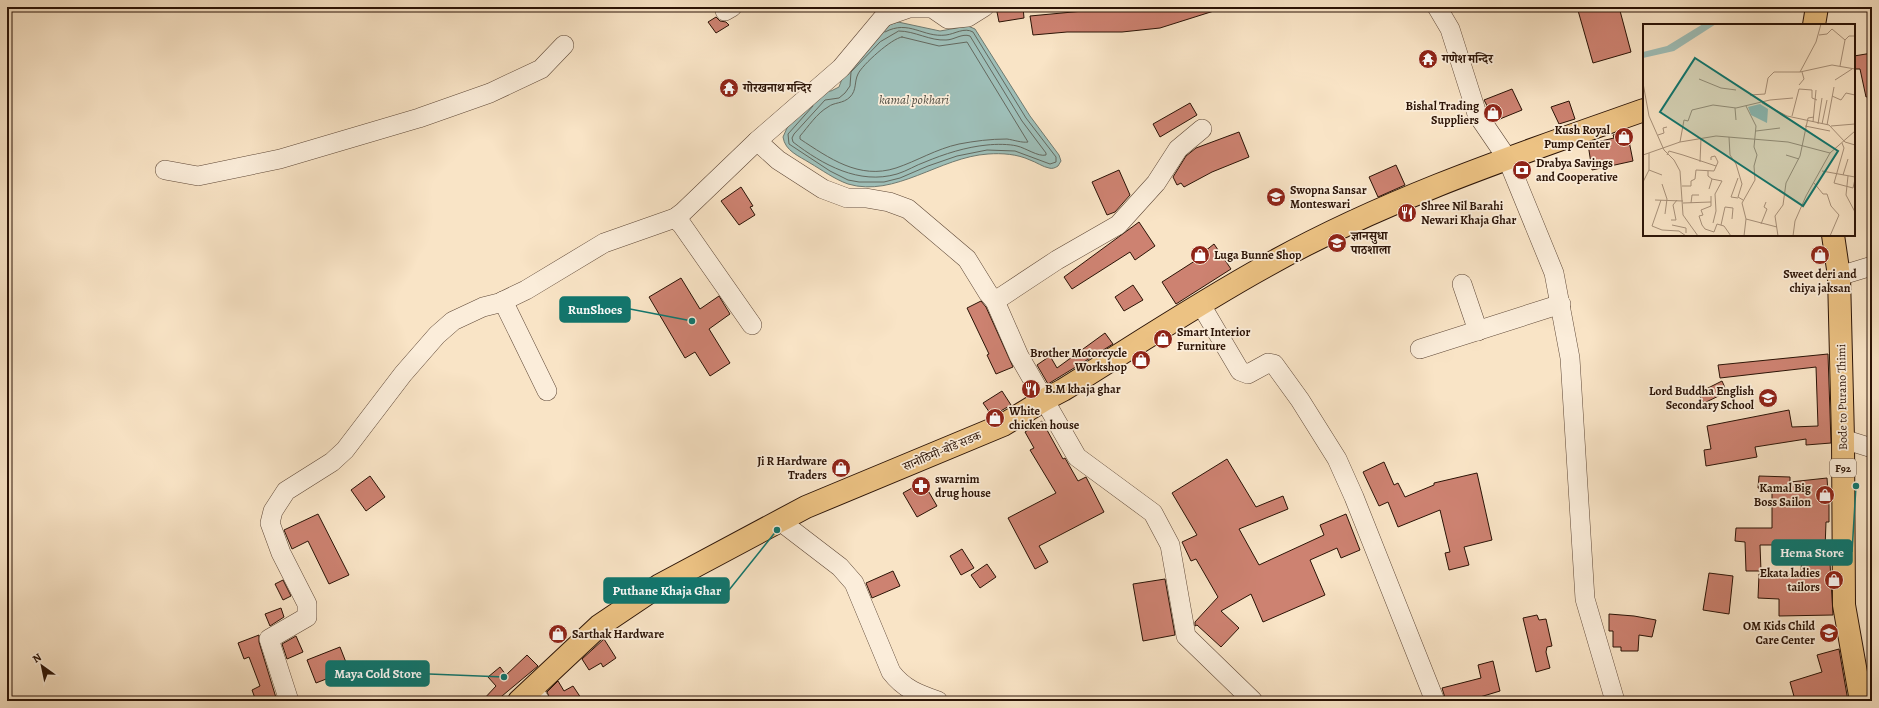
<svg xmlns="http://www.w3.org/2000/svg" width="1879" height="708" font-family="Alegreya,'Noto Serif Devanagari',serif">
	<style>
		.water { fill: #9ebeb7; stroke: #707a70 }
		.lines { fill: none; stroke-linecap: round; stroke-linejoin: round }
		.shore { stroke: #64685e; stroke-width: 1 }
		.building { fill: #cd8271; stroke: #2b1306 }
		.minor-casing { stroke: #5e4736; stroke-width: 20 }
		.major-casing { stroke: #2b1306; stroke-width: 24 }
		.minor { stroke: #fbedda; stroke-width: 19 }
		.major { stroke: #ecc283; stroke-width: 22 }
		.labels { text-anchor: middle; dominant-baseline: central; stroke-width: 3.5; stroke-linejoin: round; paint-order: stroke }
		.shield { fill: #fbedda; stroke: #695446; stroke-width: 1 }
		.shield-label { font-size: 11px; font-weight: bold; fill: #2b1306 }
		.poi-label { font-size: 12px; font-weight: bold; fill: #2b1306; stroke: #fbedda; text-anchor: start }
		.street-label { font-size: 12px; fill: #2b1306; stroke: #fbedda }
		.water-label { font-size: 13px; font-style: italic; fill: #534f44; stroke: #fbedda }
		.inset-road { fill: none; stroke: #a79079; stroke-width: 1 }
		.view { fill: #0f766e; fill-opacity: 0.15; stroke: #0f766e; stroke-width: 2 }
		.inset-edge { fill: none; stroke: #2b1306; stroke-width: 2 }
		.leader { fill: none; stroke: #0f766e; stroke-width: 1.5 }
		.callout-dot { fill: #0f766e; stroke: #fbedda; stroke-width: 1.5 }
		.callout { fill: #0f766e; stroke: #0f766e; stroke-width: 1.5 }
		.callout-label { font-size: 13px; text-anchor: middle; font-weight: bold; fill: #fff }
	</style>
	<rect width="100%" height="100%" fill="#f9e4c6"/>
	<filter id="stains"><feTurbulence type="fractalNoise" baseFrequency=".005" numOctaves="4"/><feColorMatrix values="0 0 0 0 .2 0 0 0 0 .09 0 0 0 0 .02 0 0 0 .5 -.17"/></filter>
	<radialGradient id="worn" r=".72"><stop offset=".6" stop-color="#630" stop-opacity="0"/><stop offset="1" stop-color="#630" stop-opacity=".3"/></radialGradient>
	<path class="water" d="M 898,22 L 940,31 L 968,26 L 975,29 L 1030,116 L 1059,155 L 1061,161 L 1058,166 C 1055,168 1052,169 1049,168 C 1043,167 1036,162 1030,160 C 1017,154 1002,153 988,154 C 940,157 895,198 848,184 C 834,179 822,170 810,163 C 799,156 785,151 783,137 L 787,128 L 822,91 L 831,91 L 839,87 L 842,79 L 888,25 Z"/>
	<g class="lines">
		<g class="shore">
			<path d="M 899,31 C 915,31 930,41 946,40 C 954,40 962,33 970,36 L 1022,121 L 1046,153 L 1046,155 C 1038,157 1026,148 1017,146 C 1009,144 996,144 987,145 C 966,147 944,154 925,162 C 916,165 907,171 897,174 C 859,185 823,165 793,142 L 792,138 L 794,134 L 825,100 L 839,98 L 845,93 L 850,86 L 851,72 L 880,42 Z"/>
			<path d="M 902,37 L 939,46 L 967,42 L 1028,142 C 1022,143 1014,140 1007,139 C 990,139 975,141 959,144 C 936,149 917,161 896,168 C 859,180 829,158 800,139 L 800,136 C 808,127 817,113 828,107 C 834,102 843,104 850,97 C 857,90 854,82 858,74 C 862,65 892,38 902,37 Z"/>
			<path d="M 813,106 L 788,134 L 789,144 L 830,171 L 848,180 L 859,182 L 884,182 L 900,178 L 928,166 L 957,156 L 987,150 L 1015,151 L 1050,164 L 1056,162 L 1056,157 L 1026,118 L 973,32 C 964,27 955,34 946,35 C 923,38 909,19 885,32"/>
		</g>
	</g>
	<g class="building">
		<path d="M 996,7 L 1023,7 L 1024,18 L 999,22 Z"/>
		<path d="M 1126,7 L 1216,7 L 1217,10 L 1160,28 L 1122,32 L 1067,32 L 1033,35 L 1030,16 Z"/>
		<path d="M 1577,7 L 1619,7 L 1631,52 L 1593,63 Z"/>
		<path d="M 716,17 L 720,21 L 726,22 L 729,25 L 716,33 L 708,22 Z"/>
		<path d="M 1872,53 L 1872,96 L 1866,97 L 1860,69 L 1854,69 L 1854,56 Z"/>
		<path d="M 1512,89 L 1522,110 L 1495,121 L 1484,100 Z"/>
		<path d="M 1569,101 L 1575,119 L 1559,124 L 1551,107 Z"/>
		<path d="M 1190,103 L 1197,115 L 1160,137 L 1153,124 Z"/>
		<path d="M 1627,131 L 1633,161 L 1592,170 L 1588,144 L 1614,138 L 1613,135 Z"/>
		<path d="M 1239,132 L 1249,157 L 1212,172 L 1184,187 L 1181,183 L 1177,185 L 1173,177 L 1186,156 L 1196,148 Z"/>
		<path d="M 1396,165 L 1405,185 L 1378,197 L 1369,177 Z"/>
		<path d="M 1119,170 L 1130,195 L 1115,212 L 1107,215 L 1092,182 Z"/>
		<path d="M 741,187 L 753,206 L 750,207 L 755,215 L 739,225 L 721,201 Z"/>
		<path d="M 1139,222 L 1155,246 L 1135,260 L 1130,252 L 1072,289 L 1064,277 Z"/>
		<path d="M 1214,244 L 1231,269 L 1176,304 L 1162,282 L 1201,257 L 1200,255 Z"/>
		<path d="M 681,278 L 700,309 L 719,296 L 730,314 L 709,329 L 730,363 L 710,376 L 695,352 L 685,358 L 649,297 Z"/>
		<path d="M 1133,285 L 1143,300 L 1124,311 L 1115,297 Z"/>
		<path d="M 981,301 L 986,307 L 1013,367 L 996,374 L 987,355 L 989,354 L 967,308 Z"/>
		<path d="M 1105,333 L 1113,344 L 1048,384 L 1037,365 L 1050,356 L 1057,368 Z"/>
		<path d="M 1828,354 L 1831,443 L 1806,445 L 1806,439 L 1755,447 L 1757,457 L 1706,466 L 1704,450 L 1711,449 L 1707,426 L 1789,410 L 1792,427 L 1818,426 L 1816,367 L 1720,378 L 1718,365 Z"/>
		<path d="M 1722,381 L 1727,392 L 1704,403 L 1698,393 Z"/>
		<path d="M 1002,391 L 1011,405 L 992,416 L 983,403 Z"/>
		<path d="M 1042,421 L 1063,459 L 1065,458 L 1078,481 L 1086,477 L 1104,512 L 1039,546 L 1048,562 L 1035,569 L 1008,518 L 1056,493 L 1030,450 L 1034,448 L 1025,432 Z"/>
		<path d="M 1227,459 L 1256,507 L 1283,496 L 1288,509 L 1239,529 L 1259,565 L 1324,535 L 1320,525 L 1346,514 L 1360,550 L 1341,558 L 1337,548 L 1310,560 L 1325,595 L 1263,622 L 1251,594 L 1221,611 L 1239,628 L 1221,647 L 1197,625 L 1195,626 L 1195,622 L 1218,597 L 1196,559 L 1191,561 L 1182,542 L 1197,535 L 1172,493 Z"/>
		<path d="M 1384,462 L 1394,485 L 1398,483 L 1405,497 L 1434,485 L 1434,483 L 1477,473 L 1492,540 L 1464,547 L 1469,565 L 1449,570 L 1445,553 L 1450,552 L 1440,510 L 1398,527 L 1388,502 L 1379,506 L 1363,472 Z"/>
		<path d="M 370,476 L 385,497 L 366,511 L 351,490 Z"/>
		<path d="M 1759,476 L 1790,477 L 1790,482 L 1827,478 L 1829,506 L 1829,522 L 1826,522 L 1825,549 L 1830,549 L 1829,563 L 1830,563 L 1833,615 L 1779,616 L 1779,599 L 1758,598 L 1759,574 L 1801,575 L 1802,545 L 1760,545 L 1761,571 L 1746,571 L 1745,542 L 1735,541 L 1736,528 L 1772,528 L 1772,489 L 1758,488 Z"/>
		<path d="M 923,482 L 937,506 L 917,517 L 903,493 Z"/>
		<path d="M 318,514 L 349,575 L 329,584 L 308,541 L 292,549 L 284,530 Z"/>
		<path d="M 962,549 L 974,568 L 961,575 L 950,556 Z"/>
		<path d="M 987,564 L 996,577 L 980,588 L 971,575 Z"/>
		<path d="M 893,571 L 900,586 L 872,598 L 866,583 Z"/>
		<path d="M 1709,573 L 1733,576 L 1729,614 L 1703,610 Z"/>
		<path d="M 1165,579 L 1175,635 L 1143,641 L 1133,584 Z"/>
		<path d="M 283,580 L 291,596 L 283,600 L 275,584 Z"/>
		<path d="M 281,608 L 284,617 L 270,626 L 265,614 Z"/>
		<path d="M 1609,614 L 1634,616 L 1656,620 L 1652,637 L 1639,635 L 1638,651 L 1621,651 L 1621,647 L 1613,647 L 1613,631 L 1609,631 Z"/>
		<path d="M 1537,615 L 1539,620 L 1546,619 L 1552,646 L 1547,647 L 1546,652 L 1550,668 L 1536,672 L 1523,618 Z"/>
		<path d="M 259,635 L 259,642 L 277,701 L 256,701 L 252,690 L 260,686 L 249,657 L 244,659 L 238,643 Z"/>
		<path d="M 296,636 L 303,652 L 287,659 L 282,644 Z"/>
		<path d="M 604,639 L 616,658 L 603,667 L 601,663 L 589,670 L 582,659 Z"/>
		<path d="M 340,647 L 349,670 L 316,683 L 307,660 Z"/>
		<path d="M 1839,649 L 1848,701 L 1806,701 L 1805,697 L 1795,700 L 1790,682 L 1822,672 L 1817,655 Z"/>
		<path d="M 527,655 L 538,666 L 496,701 L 482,701 L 496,686 L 488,677 L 500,667 L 506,675 Z"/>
		<path d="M 1493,661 L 1500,691 L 1480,697 L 1481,701 L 1446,701 L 1442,688 L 1481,678 L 1478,665 Z"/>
		<path d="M 558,681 L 564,691 L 573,686 L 583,701 L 551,701 L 547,692 Z"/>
	</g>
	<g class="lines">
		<defs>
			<g id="minor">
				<path d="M 1437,7 L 1450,29 L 1477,114 L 1507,158 L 1554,273 L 1570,358 L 1585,599 L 1615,701"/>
				<path d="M 725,11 L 732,7"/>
				<path d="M 886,16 L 909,8 L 932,8 L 948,19 L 968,17 L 984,7"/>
				<path d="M 757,141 L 778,160 L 823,189 L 847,198 L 866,198 L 889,202 L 908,209 L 967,259 L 988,293 L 995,301 L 1019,356 L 1077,457 L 1153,513 L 1170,545 L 1186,636 L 1253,701"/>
				<path d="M 165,170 L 198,176 L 280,159 L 419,118 L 490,93 L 541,69 L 564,45"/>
				<path d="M 675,218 L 682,225 L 752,325"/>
				<path d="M 1839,276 L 1872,266"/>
				<path d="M 1462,284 L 1478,331"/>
				<path d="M 503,301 L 547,391"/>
				<path d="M 995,301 L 1057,260 L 1118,225 L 1156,183 L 1178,149 L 1202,129"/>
				<path d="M 1201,305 L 1240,371 L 1248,374 L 1268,363 L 1274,364 L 1300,400 L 1337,459 L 1354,497 L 1435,701"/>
				<path d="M 1420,349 L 1561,304"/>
				<path d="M 1843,439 L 1872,448"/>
				<path d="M 780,521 L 840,567 L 854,583 L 891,672 C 904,689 918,694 938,701"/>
				<path d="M 532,688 L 540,701"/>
				<path d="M 289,701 L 269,639 L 307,617 L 307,604 L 281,553 L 270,523 L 273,511 L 286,491 L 332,462 L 345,450 L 403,374 L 437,335 L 453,321 L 483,307 L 499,303 L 526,290 L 604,243 L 675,218 L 683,212 L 757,141 L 841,68 L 892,7"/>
			</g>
			<g id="major">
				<path d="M 1814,25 L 1817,7"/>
				<path d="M 1833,235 L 1839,276 L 1843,439 L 1844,605 L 1861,701"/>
				<path d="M 519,701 L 599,626 L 660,585 L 806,507 L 1003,425 L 1044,400 L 1063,390 C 1131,348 1197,304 1266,266 C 1385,199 1516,155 1644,110"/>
			</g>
		</defs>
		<use href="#minor" class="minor-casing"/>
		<use href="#major" class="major-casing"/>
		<use href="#minor" class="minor"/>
		<use href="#major" class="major"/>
	</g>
	<defs>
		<symbol id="temple-disc" viewBox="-11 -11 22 22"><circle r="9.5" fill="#8f2418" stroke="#fbedda"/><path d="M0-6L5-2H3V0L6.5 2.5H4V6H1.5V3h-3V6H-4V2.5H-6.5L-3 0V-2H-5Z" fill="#fff"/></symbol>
		<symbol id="shop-disc" viewBox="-11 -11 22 22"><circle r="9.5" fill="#8f2418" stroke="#fbedda"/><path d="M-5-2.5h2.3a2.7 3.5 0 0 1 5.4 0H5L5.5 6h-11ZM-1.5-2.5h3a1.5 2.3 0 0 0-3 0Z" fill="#fff"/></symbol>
		<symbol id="bank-disc" viewBox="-11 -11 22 22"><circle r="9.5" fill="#8f2418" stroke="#fbedda"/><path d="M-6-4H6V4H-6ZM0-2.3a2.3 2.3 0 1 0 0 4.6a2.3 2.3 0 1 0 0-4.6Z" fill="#fff"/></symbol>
		<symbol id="school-disc" viewBox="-11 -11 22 22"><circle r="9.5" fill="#8f2418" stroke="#fbedda"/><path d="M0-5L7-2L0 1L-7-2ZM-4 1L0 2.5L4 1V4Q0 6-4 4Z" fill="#fff"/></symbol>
		<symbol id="restaurant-disc" viewBox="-11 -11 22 22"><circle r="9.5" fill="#8f2418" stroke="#fbedda"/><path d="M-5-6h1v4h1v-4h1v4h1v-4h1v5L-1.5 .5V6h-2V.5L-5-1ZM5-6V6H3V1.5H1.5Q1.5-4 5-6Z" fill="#fff"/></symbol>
		<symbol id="pharmacy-disc" viewBox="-11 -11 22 22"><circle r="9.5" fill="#8f2418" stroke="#fbedda"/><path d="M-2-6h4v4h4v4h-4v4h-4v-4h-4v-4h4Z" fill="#fff"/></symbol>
	</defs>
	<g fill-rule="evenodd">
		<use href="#temple-disc" x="1417" y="48" width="22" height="22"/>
		<use href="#temple-disc" x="718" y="77" width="22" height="22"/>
		<use href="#shop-disc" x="1482" y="102" width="22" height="22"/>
		<use href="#shop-disc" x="1613" y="126" width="22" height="22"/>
		<use href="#bank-disc" x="1511" y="159" width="22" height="22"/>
		<use href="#school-disc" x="1265" y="186" width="22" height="22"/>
		<use href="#restaurant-disc" x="1396" y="202" width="22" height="22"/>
		<use href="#school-disc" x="1326" y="232" width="22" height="22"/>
		<use href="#shop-disc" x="1189" y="244" width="22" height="22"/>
		<use href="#shop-disc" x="1809" y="244" width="22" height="22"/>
		<use href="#shop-disc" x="1152" y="328" width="22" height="22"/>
		<use href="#shop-disc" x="1130" y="349" width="22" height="22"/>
		<use href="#restaurant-disc" x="1020" y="378" width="22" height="22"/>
		<use href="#school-disc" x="1757" y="387" width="22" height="22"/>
		<use href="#shop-disc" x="984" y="407" width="22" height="22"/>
		<use href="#shop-disc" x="830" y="457" width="22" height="22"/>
		<use href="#pharmacy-disc" x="910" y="475" width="22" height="22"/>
		<use href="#shop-disc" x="1814" y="484" width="22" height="22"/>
		<use href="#shop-disc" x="1823" y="569" width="22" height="22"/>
		<use href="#school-disc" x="1818" y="622" width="22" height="22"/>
		<use href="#shop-disc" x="547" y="623" width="22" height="22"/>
	</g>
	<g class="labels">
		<rect class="shield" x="1830" y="459" width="26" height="18" rx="3"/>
		<g class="shield-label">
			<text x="1843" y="468">F92</text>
		</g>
		<g class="poi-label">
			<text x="1442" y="59">गणेश मन्दिर</text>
			<text x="743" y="88">गोरखनाथ मन्दिर</text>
			<text x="1479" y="106" text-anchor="end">Bishal Trading<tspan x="1479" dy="14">Suppliers</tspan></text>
			<text x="1610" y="130" text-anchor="end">Kush Royal<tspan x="1610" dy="14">Pump Center</tspan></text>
			<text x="1536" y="163">Drabya Savings<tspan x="1536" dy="14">and Cooperative</tspan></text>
			<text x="1290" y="190">Swopna Sansar<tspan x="1290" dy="14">Monteswari</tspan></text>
			<text x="1421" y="206">Shree Nil Barahi<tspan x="1421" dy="14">Newari Khaja Ghar</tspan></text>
			<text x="1351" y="236">ज्ञानसुधा<tspan x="1351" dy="14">पाठशाला</tspan></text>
			<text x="1214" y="255">Luga Bunne Shop</text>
			<text x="1820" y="274" text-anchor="middle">Sweet deri and<tspan x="1820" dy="14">chiya jaksan</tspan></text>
			<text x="1177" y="332">Smart Interior<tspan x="1177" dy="14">Furniture</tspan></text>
			<text x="1127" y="353" text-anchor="end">Brother Motorcycle<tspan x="1127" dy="14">Workshop</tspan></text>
			<text x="1045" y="389">B.M khaja ghar</text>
			<text x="1754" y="391" text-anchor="end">Lord Buddha English<tspan x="1754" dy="14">Secondary School</tspan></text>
			<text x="1009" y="411">White<tspan x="1009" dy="14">chicken house</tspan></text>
			<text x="827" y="461" text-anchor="end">Ji R Hardware<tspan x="827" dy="14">Traders</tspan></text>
			<text x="935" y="479">swarnim<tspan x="935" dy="14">drug house</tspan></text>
			<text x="1811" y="488" text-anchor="end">Kamal Big<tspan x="1811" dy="14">Boss Sailon</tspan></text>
			<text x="1820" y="573" text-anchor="end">Ekata ladies<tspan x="1820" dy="14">tailors</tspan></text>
			<text x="1815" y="626" text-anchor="end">OM Kids Child<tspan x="1815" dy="14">Care Center</tspan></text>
			<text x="572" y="634">Sarthak Hardware</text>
		</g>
		<g class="street-label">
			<text transform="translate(1842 397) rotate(-91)">Bode to Purano Thimi</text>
			<text transform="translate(942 451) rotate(-23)">सानोठिमी-बोडे सडक</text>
		</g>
		<g class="water-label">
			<text x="914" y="99">kamal pokhari</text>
		</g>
	</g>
	<g transform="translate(1643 24)">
		<rect width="212" height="212" fill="#f9e4c6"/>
		<path d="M 60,0 L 73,0 L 31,27 L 0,34 L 0,28 L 24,22 ZM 117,80 L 125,85 L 124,99 L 108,91 L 105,83 Z" fill="#9ebeb7"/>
		<path class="inset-road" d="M 176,11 L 184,10 L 189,5 L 202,16M 197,42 L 202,16 L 206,12 L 212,12M 157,48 L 173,18 L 178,0M 56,55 L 78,64 L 93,66M 192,56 L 209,45M 0,59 L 6,92 L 21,126 L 31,136 L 37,147 L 40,191 L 55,212M 156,61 L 161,55 L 159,48M 107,71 L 122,70 L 125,54 L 131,48 L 157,48 L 189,41 L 212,45M 189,72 L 198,76 L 203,69 L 212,71M 119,79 L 144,92 L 186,101 L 202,118 L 212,121M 92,84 L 93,96M 149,92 L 156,65 L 169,66 L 169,74 L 174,76M 170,98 L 173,66M 175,100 L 179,74M 179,100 L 184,76M 184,101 L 191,63M 162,102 L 187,107M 188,102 L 212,100M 113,107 L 137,104M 15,111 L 21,109 L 20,104 L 24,103M 86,113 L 87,131 L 93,140 L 99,160 L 95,173 L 100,176M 37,118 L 41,96 L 45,97 L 49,86 L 70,81 L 93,84 L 127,76 L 150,74M 199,119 L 201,124 L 191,159 L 210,164 L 212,155M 0,131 L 37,118 L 73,112 L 145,118 L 187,129M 24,131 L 26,127 L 40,131 L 73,142M 143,131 L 156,135M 57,138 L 58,114M 6,146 L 19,151M 65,147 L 65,152 L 69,155 L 66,165M 179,147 L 212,153M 200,151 L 205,135M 205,152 L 203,171 L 212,188M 69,155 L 79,157 L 72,170 L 73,187 L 70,199M 0,158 L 6,146 L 6,129M 171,159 L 180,170 L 184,170 L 188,182 L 196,191 L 187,212M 19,160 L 24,175M 39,162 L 48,162 L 48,157 L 52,155 L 53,146 L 71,147 L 75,138 L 72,132 L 68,133 L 68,136M 68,172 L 68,182 L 58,186 L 60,191 L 56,192 L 59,201 L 62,205 L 71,208 L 74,200 L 81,202 L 88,212M 95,174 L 88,173 L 95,154M 12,176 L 40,177M 18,176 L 9,202 L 19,206 L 36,207 L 43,212M 40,179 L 68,178M 48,179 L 49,171 L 56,171M 22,190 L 24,175M 103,195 L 134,203M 28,196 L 33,196 L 30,181 L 34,176M 118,200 L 124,185 L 121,183 L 123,178M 29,201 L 43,204 L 43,209M 78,201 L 82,183 L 90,184 L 89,195M 101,212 L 103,195 L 99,179 L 112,156 L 111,142 L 114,131 L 111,123 L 113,102 L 103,82M 135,212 L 132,192 L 140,181 L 143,159 L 157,132 L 165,94 L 171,93M 150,212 L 152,197 L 163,172 L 187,129 L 212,107"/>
		<path class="view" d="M 52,34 L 195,127 L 160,182 L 17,88 Z"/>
		<rect width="212" height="212" class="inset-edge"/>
	</g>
	<path class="leader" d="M692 321L630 309M1856 486L1852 552M777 530L729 590M504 677L429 674"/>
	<g class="callout-dot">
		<circle cx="692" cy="321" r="4"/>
		<circle cx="1856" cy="486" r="4"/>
		<circle cx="777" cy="530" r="4"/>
		<circle cx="504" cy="677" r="4"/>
	</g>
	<g class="callout">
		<rect x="560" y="297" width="70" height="25" rx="4"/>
		<rect x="1772" y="540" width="80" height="25" rx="4"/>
		<rect x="604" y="578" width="125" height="25" rx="4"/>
		<rect x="326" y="661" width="103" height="25" rx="4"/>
	</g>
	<g class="callout-label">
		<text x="595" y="314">RunShoes</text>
		<text x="1812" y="557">Hema Store</text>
		<text x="667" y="595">Puthane Khaja Ghar</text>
		<text x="378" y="678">Maya Cold Store</text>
	</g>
	<rect width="1879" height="708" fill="none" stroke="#f9e4c6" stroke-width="24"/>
	<rect x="8" y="8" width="1863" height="692" fill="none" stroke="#2b1306" stroke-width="2"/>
	<rect x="12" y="12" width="1855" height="684" fill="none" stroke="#2b1306"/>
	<g transform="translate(42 666) rotate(327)" stroke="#fbedda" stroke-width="3" paint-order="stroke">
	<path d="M0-3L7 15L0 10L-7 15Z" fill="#2b1306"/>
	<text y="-6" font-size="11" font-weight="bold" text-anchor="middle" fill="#2b1306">N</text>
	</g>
	<rect width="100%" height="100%" filter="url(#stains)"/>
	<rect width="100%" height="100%" fill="url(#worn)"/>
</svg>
